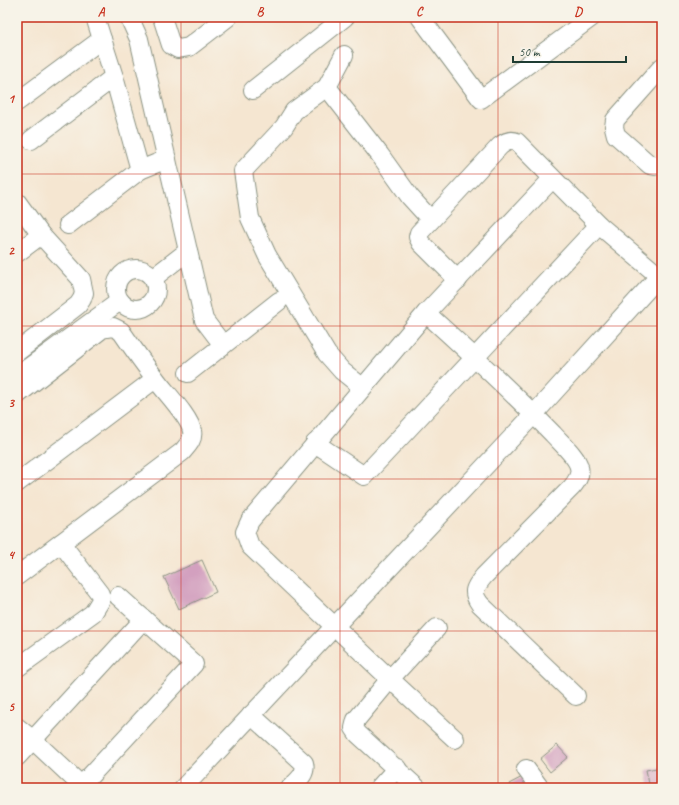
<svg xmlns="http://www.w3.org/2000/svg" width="679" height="805" font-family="Caveat,sans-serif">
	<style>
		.building { fill: #d3a0bf }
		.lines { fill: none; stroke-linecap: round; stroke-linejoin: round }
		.minor-casing { stroke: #8a9282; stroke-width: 20 }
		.minor { stroke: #fff; stroke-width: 18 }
		.grid { fill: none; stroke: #c8321e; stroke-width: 1; stroke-opacity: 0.55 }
		.neatline { fill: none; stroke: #c8321e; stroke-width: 1.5 }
		.grid-label { font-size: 13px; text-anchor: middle; font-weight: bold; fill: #c8321e }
	</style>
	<rect width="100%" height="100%" fill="#f7f3e8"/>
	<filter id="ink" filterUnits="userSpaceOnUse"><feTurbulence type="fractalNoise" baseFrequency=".025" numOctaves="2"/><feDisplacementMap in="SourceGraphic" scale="8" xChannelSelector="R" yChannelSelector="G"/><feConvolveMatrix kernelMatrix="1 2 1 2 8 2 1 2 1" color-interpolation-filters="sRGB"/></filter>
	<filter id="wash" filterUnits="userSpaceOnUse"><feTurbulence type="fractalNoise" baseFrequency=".012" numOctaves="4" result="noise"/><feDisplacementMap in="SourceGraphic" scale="16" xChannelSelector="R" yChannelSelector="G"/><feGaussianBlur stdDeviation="0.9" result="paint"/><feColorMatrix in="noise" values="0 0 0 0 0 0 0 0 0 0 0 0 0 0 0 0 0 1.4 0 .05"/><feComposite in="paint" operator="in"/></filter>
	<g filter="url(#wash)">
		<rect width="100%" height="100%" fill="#f5e6d1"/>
		<g id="blocks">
			<g class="building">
				<path d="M 202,560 L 216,592 L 179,609 L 164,577 Z"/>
				<path d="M 557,745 L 568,757 L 550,772 L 540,759 Z"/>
				<path d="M 662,767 L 662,788 L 650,788 L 646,770 Z"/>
				<path d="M 526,775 L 534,788 L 511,788 L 509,784 Z"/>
			</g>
		</g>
	</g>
	<g filter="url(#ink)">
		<use href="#blocks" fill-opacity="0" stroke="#8a9282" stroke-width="1"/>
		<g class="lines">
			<defs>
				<g id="minor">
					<path d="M 95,17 L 114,77 L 140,170"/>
					<path d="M 129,17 L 139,39 L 204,320 L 223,345"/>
					<path d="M 162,17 L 171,45 L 178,49 L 189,47 L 228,17"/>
					<path d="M 420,17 L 481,99 L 592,17"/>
					<path d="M 344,55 L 327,87 L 294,111 L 284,127 L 243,171 L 250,218 L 267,255 L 327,354 L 342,371 L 362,387"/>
					<path d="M 662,67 L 615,120 L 614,127 L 616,135 L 650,165 L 655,166 L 662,164"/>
					<path d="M 327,87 L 380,155 L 410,197 L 431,220"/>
					<path d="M 253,90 L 345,17"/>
					<path d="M 17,102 L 102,39"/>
					<path d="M 31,140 L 114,77"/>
					<path d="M 17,202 L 41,235 L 17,253"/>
					<path d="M 68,225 L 140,170 L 167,159"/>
					<circle cx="136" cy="289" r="20"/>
					<path d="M 153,278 L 188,251"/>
					<path d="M 458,280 L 421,243 L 418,237 L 419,233 L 500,146 C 505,142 510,139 517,142 L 599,225"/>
					<path d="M 426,313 C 469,352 512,392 553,434 C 560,442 577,457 579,467 C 581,475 577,481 572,487 L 484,576 C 475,587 471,592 480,604 L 576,696"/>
					<path d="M 17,352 L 78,305 L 82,299 L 84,293 L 81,279 L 41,235"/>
					<path d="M 188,373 L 279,301"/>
					<path d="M 17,376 L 120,301"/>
					<path d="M 17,395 L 102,329 L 113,327 L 121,331 C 132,347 143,363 155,378 C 164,391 190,417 192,431 C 194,440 187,446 182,452 L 17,576"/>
					<path d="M 315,443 L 364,476 L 599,225 L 659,276"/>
					<path d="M 17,483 L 155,379"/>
					<path d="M 437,628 L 390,679 L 455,739"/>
					<path d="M 17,668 L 93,613 L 101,600 L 100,594 L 61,543"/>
					<path d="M 251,715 L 304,763 C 307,774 298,780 290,788"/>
					<path d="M 17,727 L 33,740 L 84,788"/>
					<path d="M 17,757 L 144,619"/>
					<path d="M 526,769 L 540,788"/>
					<path d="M 79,788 L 194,664 L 118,596"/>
					<path d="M 183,788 L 534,414 L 662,273"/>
					<path d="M 379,788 L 397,768"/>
					<path d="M 417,788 L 358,734 L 354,728 L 356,720 L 390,679 L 250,546 L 245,532 L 250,521 L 426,313 L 552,179"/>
				</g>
			</defs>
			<use href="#minor" class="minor-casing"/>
			<use href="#minor" class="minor"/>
		</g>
	</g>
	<path class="grid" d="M 181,17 L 181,788M 340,17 L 340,788M 498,17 L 498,788M 17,174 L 662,174M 17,326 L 662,326M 17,479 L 662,479M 17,631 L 662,631"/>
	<rect width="679" height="805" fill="none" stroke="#f7f3e8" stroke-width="44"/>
	<path d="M513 56v6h113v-6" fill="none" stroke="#1f3d34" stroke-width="2"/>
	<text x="519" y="56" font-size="12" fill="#1f3d34" stroke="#f7f3e8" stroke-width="3" paint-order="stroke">50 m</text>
	<rect x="22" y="22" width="635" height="761" class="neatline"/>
	<g class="grid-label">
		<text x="101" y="16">A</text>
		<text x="260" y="16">B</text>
		<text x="419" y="16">C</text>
		<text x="578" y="16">D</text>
		<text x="11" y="103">1</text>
		<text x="11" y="255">2</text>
		<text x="11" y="407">3</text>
		<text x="11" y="559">4</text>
		<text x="11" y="711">5</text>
	</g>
</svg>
